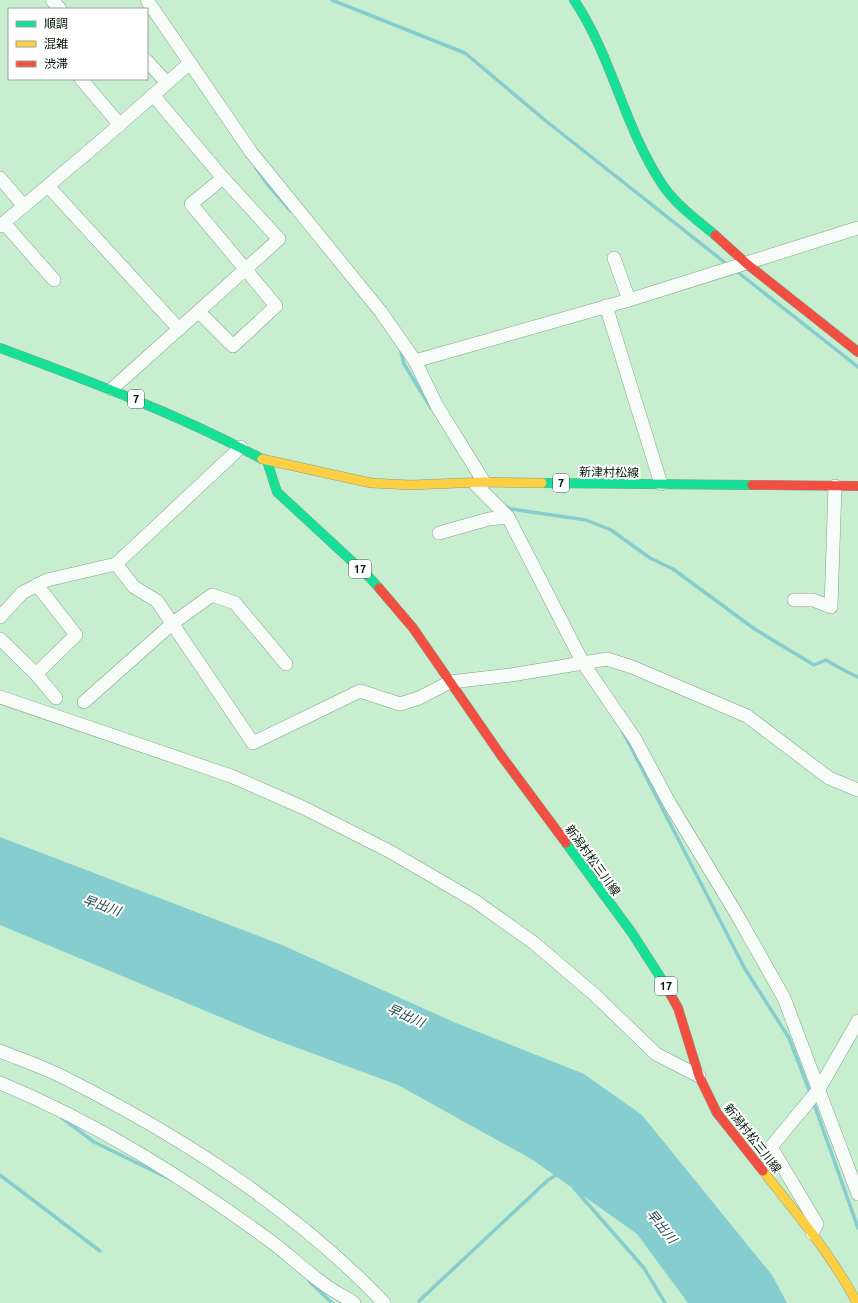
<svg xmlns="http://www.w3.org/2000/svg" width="858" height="1303" font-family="Ubuntu,'Noto Sans JP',sans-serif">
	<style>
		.water { fill: #86cdcf }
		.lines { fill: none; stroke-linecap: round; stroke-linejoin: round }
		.stream { stroke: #86cdcf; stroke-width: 3.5 }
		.street-casing { stroke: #84a18b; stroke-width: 14 }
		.fast-casing { stroke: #84a18b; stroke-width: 10 }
		.slow-casing { stroke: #84a18b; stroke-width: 10 }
		.jam-casing { stroke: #84a18b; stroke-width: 10 }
		.street { stroke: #f7fcf8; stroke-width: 13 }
		.fast { stroke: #16e098; stroke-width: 9 }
		.slow { stroke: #ffcf43; stroke-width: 9 }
		.jam { stroke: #f24e42; stroke-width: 9 }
		.labels { text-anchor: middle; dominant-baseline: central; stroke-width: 4; stroke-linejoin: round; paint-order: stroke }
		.shield { fill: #fff; stroke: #4c5d51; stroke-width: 1 }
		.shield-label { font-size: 11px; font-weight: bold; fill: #001706 }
		.street-label { font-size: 12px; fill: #001706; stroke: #fff }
		.water-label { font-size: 13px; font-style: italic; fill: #1f474e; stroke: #fff }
	</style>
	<rect width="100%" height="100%" fill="#c8eed0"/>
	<path class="water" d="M 0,837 L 282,945 L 456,1023 L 584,1074 L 642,1115 L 772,1275 L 787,1303 L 688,1303 L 637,1234 L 533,1160 L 398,1085 L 268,1037 L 0,925 Z"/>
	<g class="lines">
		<g class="stream">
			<path d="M 332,0 L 465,53 L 546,121 L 728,265"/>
			<path d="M 256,168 L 268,185 L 291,211"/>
			<path d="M 735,270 L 858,367"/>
			<path d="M 401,351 L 404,364 L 431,408"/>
			<path d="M 505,506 L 511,509 L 586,520 L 611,530 L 650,558 L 673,569 L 756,630 L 814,665 L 826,660 L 847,672 L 858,677"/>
			<path d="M 623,732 L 745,969 L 789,1038 L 811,1095"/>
			<path d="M 813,1101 L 858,1228"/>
			<path d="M 61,1117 L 94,1142 L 172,1180"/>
			<path d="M 0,1175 L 100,1251"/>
			<path d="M 574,1188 L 644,1268 L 665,1303"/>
			<path d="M 309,1281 L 332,1303"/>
			<path d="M 419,1301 L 548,1180 L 558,1174"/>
		</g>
		<defs>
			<g id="street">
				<path d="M 52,0 L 60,9"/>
				<path d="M 147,0 L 251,152 L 381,312 L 415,361 L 437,406 L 484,482"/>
				<path d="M 147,61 L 167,83"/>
				<path d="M 81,79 L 120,125"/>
				<path d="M 0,178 L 24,206"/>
				<path d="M 48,186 L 179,329"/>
				<path d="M 4,223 L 54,280"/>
				<path d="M 0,226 L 94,147 L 190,63"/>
				<path d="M 614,258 L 629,300"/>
				<path d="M 606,306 L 661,484"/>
				<path d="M 199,312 L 233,346 L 276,306 L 191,204 L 223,178"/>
				<path d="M 415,361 L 629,300 L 858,228"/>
				<path d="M 112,389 L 279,239 L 223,178 L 153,95"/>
				<path d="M 475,484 L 508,517 L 583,663 L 635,739 L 670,804 L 736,913 L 784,998 L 858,1194"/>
				<path d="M 439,533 L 489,519 L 508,517"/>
				<path d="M 116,564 L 134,587 L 157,601 L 253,743 L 360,691 L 400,704 L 419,698 L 450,682 L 511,675 L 607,659 L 632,667 L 747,716 L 829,778 L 858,790"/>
				<path d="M 794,600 L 813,600 L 831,607 L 835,486"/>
				<path d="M 0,617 L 22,593 L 47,580 L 116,564 L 241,447"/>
				<path d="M 0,639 L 36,674 L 56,698"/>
				<path d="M 36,674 L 76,635 L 37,585"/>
				<path d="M 0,697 L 231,776 L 304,808 L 389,851 L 475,901 L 534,943 L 595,995 L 656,1054 L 699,1076"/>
				<path d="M 84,702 L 173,623 L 212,595 L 235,603 L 286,664"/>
				<path d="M 0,1051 C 22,1060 46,1068 67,1079 C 182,1137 295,1209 384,1303"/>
				<path d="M 0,1083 C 97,1123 184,1178 269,1240 C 287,1253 303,1269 321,1282 C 331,1290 343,1296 354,1303"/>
				<path d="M 812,1233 L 817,1224 L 771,1147 L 819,1089 L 858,1021"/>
			</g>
			<g id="fast">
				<path d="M 574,0 C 612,56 624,127 662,184 C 675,204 697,220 715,235"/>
				<path d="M 0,348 C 89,381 178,414 262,459"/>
				<path d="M 267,461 L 277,492 L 369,577 L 379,588"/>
				<path d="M 542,483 L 752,485"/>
				<path d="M 566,843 L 632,933 L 664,983"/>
			</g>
			<g id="slow">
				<path d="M 262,459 L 371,483 L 411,485 L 484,482 L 542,483"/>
				<path d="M 763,1171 C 796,1213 832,1255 857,1303"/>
			</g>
			<g id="jam">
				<path d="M 715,235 L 747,264 L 858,352"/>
				<path d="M 752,485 L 858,486"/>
				<path d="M 379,588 L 413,628 L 500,754 L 566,843"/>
				<path d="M 664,983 L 678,1008 L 699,1076 L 717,1113 L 763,1171"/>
			</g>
		</defs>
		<use href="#street" class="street-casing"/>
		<use href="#fast" class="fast-casing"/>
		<use href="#slow" class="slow-casing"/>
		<use href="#jam" class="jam-casing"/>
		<use href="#street" class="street"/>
		<use href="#fast" class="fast"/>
		<use href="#slow" class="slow"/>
		<use href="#jam" class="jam"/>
	</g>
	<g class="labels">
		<g class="shield">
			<rect x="128" y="390" width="16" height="18" rx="3"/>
			<rect x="553" y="474" width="16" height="18" rx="3"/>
			<rect x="349" y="560" width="22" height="18" rx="3"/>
			<rect x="655" y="977" width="22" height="18" rx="3"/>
		</g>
		<g class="shield-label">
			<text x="136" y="399">7</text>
			<text x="561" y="483">7</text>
			<text x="360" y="569">17</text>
			<text x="666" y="986">17</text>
		</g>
		<g class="street-label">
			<text transform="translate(609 472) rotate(1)">新津村松線</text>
			<text transform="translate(593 860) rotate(54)">新潟村松三川線</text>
			<text transform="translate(753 1138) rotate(52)">新潟村松三川線</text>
		</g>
		<g class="water-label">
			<text transform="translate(102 905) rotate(19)">早出川</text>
			<text transform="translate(406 1015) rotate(24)">早出川</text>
			<text transform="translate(662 1226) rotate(51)">早出川</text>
		</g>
	</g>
	<rect x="8" y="8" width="140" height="72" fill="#ffffff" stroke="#99a29b"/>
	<rect x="16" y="21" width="20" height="6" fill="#16e098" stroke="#99a29b"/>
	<text x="44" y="28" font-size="12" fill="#001706">順調</text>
	<rect x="16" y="41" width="20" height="6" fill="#ffcf43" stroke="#99a29b"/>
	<text x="44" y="48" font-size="12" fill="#001706">混雑</text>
	<rect x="16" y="61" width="20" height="6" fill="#f24e42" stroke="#99a29b"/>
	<text x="44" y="68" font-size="12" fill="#001706">渋滞</text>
</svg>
